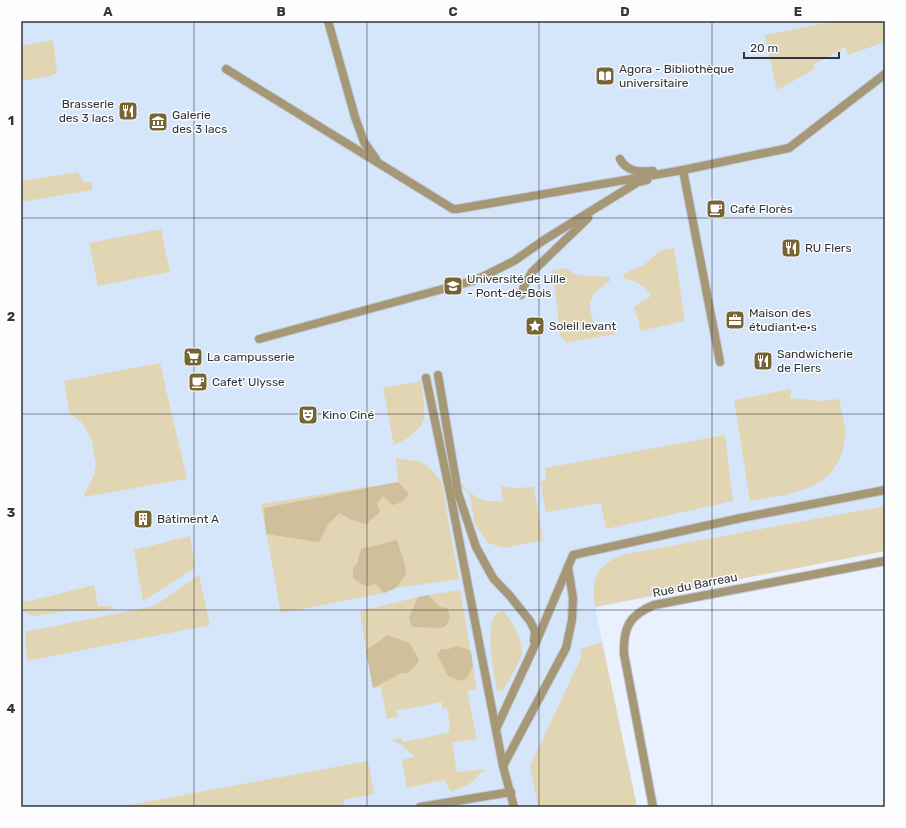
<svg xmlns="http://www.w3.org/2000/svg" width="906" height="828" font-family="Rubik,sans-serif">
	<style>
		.built { fill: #d5e6fb }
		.green { fill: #e1d5b4 }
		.forest { fill: #cfc09b }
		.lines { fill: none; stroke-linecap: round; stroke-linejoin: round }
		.service-casing { stroke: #c3cbd6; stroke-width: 10 }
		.pedestrian-casing { stroke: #c3cbd6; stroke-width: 10 }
		.minor-casing { stroke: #c3cbd6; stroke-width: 10 }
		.service { stroke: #a69876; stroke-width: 8 }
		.pedestrian { stroke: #a69876; stroke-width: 8 }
		.minor { stroke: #a69876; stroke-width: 8 }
		.grid { fill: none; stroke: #30353b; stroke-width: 1; stroke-opacity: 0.55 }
		.labels { text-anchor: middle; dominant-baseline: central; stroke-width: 3; stroke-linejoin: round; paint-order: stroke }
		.poi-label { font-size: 12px; fill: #30353b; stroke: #fdfdfd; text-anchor: start }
		.street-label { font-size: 12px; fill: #30353b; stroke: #fdfdfd }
		.neatline { fill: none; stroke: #30353b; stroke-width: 1.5 }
		.grid-label { font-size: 13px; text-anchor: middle; font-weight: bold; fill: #30353b }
	</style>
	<rect width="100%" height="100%" fill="#e8f1fd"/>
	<path class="built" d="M 21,21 L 885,21 L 885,551 L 595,607 L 637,807 L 21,807 Z"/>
	<g class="green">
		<path d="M 836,21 L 885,21 L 885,42 L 848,55 L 845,47 L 813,65 L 815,69 L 777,90 L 765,35 Z"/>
		<path d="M 53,40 L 57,73 L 50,76 L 21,81 L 21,46 Z"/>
		<path d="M 78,172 L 84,183 L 92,181 L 92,190 L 21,202 L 21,181 Z"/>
		<path d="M 161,229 L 170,272 L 98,286 L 89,243 Z"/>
		<path d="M 674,248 L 685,321 L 640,331 L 639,322 L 634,307 L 651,296 C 644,285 637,281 624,279 L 623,274 L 644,265 L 661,250 Z"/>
		<path d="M 565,268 L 577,275 L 609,277 L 610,281 C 587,295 585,306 598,329 L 609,322 L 612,324 L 615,334 L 566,343 L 560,335 L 555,289 L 551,271 Z"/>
		<path d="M 160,363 L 187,479 L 83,497 L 94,475 L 96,464 L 92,441 L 87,431 L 81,422 L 69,412 L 64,381 Z"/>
		<path d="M 421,381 C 422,391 426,411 424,419 C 420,432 405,440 394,445 L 383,388 Z"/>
		<path d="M 791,389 L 790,398 L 822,401 L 839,399 C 841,409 844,419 845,429 C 846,438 844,447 841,456 C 826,493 785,494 750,501 L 734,400 Z"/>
		<path d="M 725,435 L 733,501 L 606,529 L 601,503 L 546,512 L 540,483 L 546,478 L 545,468 Z"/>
		<path d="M 396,458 L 421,462 L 431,469 L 440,480 L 444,491 L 447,514 L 459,579 L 396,588 L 384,593 L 281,613 L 261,504 L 398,482 Z"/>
		<path d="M 458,478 C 469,496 482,503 503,501 L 501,486 L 515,488 L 534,487 L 543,540 L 505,548 L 488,543 L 475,524 L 469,493 L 461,486 Z"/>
		<path d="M 885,506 L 885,551 L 595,607 C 592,578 594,568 621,555 Z"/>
		<path d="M 190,536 L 195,568 L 143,601 L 134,550 Z"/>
		<path d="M 199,575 L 210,625 L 27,661 L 25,632 L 154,606 Z"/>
		<path d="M 94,585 L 98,606 L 112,606 L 114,609 L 99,611 L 68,611 L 33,616 L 21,610 L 21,602 L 34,600 Z"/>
		<path d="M 460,590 L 477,689 L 467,691 L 477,739 L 452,743 L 457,772 L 485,769 L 468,785 L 451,792 L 444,780 L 407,788 L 402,760 L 415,757 L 403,746 L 392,740 L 401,738 L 403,742 L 448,733 L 450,726 L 447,708 L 442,709 L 442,702 L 396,711 L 398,717 L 387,719 L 381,687 L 373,688 L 366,650 L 360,611 L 418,597 Z"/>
		<path d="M 503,611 C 513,621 522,639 522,654 C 521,660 507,683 503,691 L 497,690 C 494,674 484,625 497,613 C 499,612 501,611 503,611 Z"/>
		<path d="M 602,642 L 637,807 L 538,807 L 530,766 L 580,660 L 581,649 Z"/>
		<path d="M 368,761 L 374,794 L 344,800 L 344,807 L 118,807 Z"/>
	</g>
	<g class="forest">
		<path d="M 398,482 L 409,494 L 402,502 L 393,505 L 383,496 L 377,503 L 380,512 L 366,524 L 352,520 L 339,513 L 328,525 L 319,542 L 266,534 L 264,508 Z"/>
		<path d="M 397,540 L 404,561 L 406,574 L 396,588 L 384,593 L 376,584 C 365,588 362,585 353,578 L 353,568 L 357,564 L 361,549 Z"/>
		<path d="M 428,595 L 440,607 L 447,608 L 450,617 L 446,626 L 440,628 L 412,627 L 409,618 L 418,597 Z"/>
		<path d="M 388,635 L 409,643 L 419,659 L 416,666 L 407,673 L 402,673 L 373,688 L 366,650 Z"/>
		<path d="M 458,646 L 471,651 L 473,666 L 466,679 L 461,681 L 448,676 L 437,655 L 441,649 L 448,649 Z"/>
	</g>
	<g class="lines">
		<defs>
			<g id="service">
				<path d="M 438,375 L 458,493 L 476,547 L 493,578 L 510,596 L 530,621 L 535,631 L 534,641"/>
				<path d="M 426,378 L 451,498 L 503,766 L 514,807"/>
				<path d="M 496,729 L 534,647 L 573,555 L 741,518 L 885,490"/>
				<path d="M 503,766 L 566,648 L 572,620 L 573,598 L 568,567"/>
				<path d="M 420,807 L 511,792"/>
			</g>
			<g id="pedestrian">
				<path d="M 328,21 L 355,117 L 364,142 L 376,159"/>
				<path d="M 226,69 L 453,209 L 457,209 L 683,170 L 789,148 L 885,74"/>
				<path d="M 620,159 C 627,172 639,172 653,171"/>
				<path d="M 679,171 L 683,170 L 720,362"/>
				<path d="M 521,295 L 524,286 L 532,272 L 588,218"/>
				<path d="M 259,339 L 476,280 L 514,261 L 544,240 L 638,182 L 647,180"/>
			</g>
			<path id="minor" d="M 653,807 L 624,654 C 623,628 629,615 654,605 L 885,561"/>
		</defs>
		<use href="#service" class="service-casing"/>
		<use href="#pedestrian" class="pedestrian-casing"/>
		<use href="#minor" class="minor-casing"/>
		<use href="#service" class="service"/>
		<use href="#pedestrian" class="pedestrian"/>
		<use href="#minor" class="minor"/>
	</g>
	<path class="grid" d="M 194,21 L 194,807M 367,21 L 367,807M 539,21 L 539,807M 712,21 L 712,807M 21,218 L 885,218M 21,414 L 885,414M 21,610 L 885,610"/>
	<defs>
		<symbol id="library-square" viewBox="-11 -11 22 22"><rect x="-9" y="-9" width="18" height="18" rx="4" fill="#776433" stroke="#fdfdfd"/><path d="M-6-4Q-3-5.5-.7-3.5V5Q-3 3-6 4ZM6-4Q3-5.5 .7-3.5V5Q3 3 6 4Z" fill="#fff"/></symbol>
		<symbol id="restaurant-square" viewBox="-11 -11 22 22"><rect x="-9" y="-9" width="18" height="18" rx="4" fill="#776433" stroke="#fdfdfd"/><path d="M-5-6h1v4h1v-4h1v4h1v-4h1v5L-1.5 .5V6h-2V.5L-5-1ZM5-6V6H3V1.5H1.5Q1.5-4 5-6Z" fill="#fff"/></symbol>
		<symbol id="museum-square" viewBox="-11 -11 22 22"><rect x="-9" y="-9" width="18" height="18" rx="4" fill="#776433" stroke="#fdfdfd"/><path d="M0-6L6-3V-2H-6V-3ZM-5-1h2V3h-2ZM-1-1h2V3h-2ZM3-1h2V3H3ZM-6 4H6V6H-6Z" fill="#fff"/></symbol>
		<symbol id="cafe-square" viewBox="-11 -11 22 22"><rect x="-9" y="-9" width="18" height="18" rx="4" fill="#776433" stroke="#fdfdfd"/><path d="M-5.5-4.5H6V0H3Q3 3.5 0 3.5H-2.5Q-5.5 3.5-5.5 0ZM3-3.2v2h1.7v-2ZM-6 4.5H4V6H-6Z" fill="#fff"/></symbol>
		<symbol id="university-square" viewBox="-11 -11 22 22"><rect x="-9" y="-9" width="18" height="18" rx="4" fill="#776433" stroke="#fdfdfd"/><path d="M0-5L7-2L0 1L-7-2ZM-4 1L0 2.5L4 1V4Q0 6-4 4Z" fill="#fff"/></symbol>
		<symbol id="office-square" viewBox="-11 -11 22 22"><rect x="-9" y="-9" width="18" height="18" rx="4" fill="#776433" stroke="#fdfdfd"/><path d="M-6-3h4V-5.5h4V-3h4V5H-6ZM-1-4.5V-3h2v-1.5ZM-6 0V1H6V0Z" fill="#fff"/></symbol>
		<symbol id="sight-square" viewBox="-11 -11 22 22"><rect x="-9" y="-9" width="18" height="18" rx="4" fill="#776433" stroke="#fdfdfd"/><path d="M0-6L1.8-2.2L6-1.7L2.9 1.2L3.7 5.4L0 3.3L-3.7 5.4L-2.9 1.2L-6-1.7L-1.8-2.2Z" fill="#fff"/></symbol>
		<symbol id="supermarket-square" viewBox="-11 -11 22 22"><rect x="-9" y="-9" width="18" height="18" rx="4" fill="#776433" stroke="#fdfdfd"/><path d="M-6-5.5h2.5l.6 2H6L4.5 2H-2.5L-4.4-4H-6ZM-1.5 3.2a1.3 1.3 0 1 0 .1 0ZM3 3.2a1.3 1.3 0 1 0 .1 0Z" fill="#fff"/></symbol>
		<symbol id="theatre-square" viewBox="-11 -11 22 22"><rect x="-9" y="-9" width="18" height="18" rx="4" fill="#776433" stroke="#fdfdfd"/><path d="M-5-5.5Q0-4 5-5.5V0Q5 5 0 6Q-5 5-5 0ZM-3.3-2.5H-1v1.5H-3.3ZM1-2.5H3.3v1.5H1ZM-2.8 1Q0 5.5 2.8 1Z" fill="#fff"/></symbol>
		<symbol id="building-square" viewBox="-11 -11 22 22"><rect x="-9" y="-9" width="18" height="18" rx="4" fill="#776433" stroke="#fdfdfd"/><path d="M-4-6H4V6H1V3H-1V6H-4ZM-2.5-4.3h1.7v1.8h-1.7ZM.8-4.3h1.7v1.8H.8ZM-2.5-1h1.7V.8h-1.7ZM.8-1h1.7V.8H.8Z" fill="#fff"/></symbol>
	</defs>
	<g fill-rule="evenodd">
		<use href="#library-square" x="594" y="65" width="22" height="22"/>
		<use href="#restaurant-square" x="117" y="100" width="22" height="22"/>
		<use href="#museum-square" x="147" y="111" width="22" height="22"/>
		<use href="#cafe-square" x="705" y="198" width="22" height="22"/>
		<use href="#restaurant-square" x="780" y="237" width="22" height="22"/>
		<use href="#university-square" x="442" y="275" width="22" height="22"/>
		<use href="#office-square" x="724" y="309" width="22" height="22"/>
		<use href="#sight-square" x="524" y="315" width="22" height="22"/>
		<use href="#supermarket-square" x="182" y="346" width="22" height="22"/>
		<use href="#restaurant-square" x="752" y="350" width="22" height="22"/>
		<use href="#cafe-square" x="187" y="371" width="22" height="22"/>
		<use href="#theatre-square" x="297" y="404" width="22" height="22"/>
		<use href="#building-square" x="132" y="508" width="22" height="22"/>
	</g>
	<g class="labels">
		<g class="poi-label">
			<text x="619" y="69">Agora - Bibliothèque<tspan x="619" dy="14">universitaire</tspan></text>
			<text x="114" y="104" text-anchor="end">Brasserie<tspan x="114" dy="14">des 3 lacs</tspan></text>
			<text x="172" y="115">Galerie<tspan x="172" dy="14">des 3 lacs</tspan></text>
			<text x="730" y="209">Café Florès</text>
			<text x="805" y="248">RU Flers</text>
			<text x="467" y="279">Université de Lille<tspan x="467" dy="14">- Pont-de-Bois</tspan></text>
			<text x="749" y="313">Maison des<tspan x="749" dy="14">étudiant·e·s</tspan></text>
			<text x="549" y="326">Soleil levant</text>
			<text x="777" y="354">Sandwicherie<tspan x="777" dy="14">de Flers</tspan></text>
			<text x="207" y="357">La campusserie</text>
			<text x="212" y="382">Cafet' Ulysse</text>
			<text x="322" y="415">Kino Ciné</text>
			<text x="157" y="519">Bâtiment A</text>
		</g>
		<g class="street-label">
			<text transform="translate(695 585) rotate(-11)">Rue du Barreau</text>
		</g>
	</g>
	<rect width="906" height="828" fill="none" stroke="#fdfdfd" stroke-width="44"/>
	<path d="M744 52v6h95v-6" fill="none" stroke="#30353b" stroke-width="2"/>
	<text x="750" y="52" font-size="12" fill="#30353b" stroke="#fdfdfd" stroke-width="3" paint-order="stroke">20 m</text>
	<rect x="22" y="22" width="862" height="784" class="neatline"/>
	<g class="grid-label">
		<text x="108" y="16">A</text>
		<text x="281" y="16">B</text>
		<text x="453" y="16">C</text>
		<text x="625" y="16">D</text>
		<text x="798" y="16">E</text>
		<text x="11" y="125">1</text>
		<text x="11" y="321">2</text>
		<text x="11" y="517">3</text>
		<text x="11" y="713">4</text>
	</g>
</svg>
